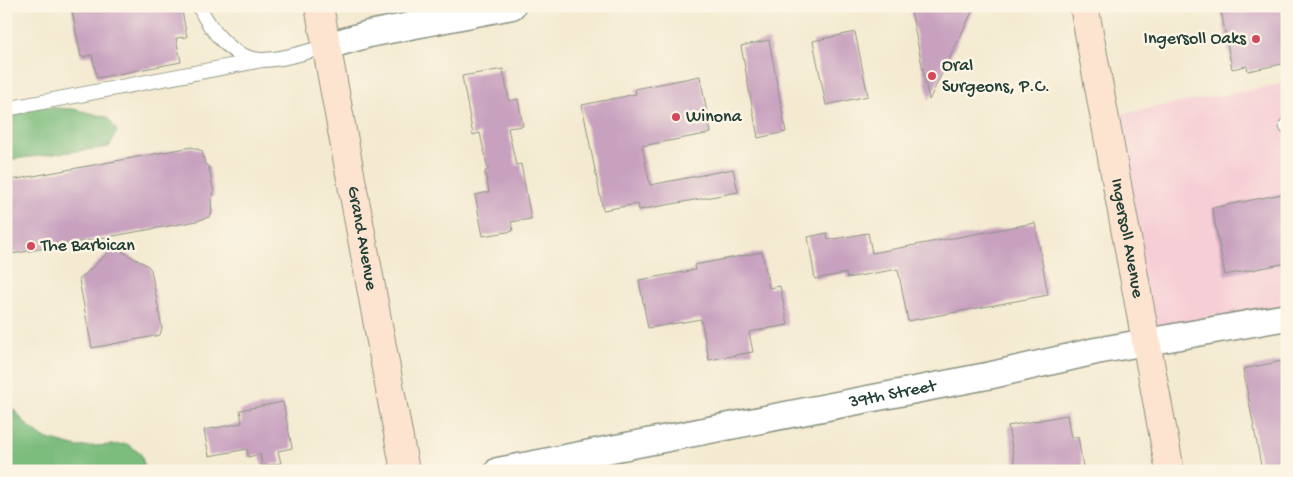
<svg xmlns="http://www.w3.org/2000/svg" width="1293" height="477" font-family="'Gochi Hand',sans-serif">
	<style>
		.built { fill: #f6cfd6 }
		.forest { fill: #7bbc7d; stroke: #4d7c58 }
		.building { fill: #c8a1bf }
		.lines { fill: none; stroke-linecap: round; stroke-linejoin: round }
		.lane-casing { stroke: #8a9482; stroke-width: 16 }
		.street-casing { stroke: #8a9482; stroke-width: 29 }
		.secondary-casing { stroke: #8a9482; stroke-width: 30 }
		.lane { stroke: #fff; stroke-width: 14 }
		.street { stroke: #fff; stroke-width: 26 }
		.secondary { stroke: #fde4d1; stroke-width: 28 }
		.poi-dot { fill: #d1495b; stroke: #fcf5e5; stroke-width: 2 }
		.labels { text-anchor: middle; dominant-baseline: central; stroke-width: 5; stroke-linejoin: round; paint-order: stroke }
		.poi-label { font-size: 18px; fill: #1f3d34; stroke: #fcf5e5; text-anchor: start }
		.street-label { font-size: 18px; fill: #1f3d34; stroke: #fcf5e5 }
	</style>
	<rect width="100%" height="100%" fill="#fcf5e5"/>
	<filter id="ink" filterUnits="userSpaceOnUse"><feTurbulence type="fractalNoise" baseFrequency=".02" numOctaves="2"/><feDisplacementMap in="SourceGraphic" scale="10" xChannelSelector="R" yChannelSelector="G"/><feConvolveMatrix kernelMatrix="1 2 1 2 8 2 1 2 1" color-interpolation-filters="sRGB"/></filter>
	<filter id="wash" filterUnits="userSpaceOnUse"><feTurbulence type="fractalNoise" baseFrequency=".0096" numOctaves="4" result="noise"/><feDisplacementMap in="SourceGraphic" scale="20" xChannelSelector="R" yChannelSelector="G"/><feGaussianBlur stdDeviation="1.12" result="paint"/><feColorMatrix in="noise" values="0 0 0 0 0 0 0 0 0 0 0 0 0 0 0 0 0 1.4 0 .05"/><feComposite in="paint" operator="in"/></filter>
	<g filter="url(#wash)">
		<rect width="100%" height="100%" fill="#f4ead1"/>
		<path class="built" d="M 1287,83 L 1287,317 L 1146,341 L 1104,117 Z"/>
		<g class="forest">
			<path d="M 39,107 L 73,109 L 107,117 L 117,131 L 109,147 L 6,160 L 6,118 Z"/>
			<path d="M 6,401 L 28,426 L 44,438 L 78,447 L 127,444 L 141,454 L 146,471 L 6,471 Z"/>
		</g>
		<g id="blocks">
			<g class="building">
				<path d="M 71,6 L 181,6 L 187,37 L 176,38 L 181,62 L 97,78 L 92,55 L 81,57 Z"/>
				<path d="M 910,6 L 975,6 L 929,100 Z"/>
				<path d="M 1220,6 L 1287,6 L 1287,63 L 1248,71 L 1247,66 L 1232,69 Z"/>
				<path d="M 855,32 L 868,96 L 826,105 L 813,41 Z"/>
				<path d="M 769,40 L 786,132 L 758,138 L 741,46 Z"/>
				<path d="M 503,69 L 509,101 L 518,99 L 523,126 L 508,128 L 516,165 L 521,164 L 531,219 L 511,222 L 513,231 L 483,236 L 475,195 L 489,192 L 485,171 L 488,170 L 480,133 L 473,135 L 462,76 Z"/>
				<path d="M 700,76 L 711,133 L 642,146 L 650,185 L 733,169 L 738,192 L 639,210 L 638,204 L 603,210 L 582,105 L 636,94 L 635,89 Z"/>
				<path d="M 192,147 L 202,151 L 205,164 L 209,167 L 214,194 L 211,199 L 212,213 L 209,217 L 197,221 L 6,255 L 6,181 Z"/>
				<path d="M 1287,193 L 1287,263 L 1225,275 L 1212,208 Z"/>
				<path d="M 1035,223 L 1048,295 L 908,321 L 898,269 L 847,278 L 846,273 L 815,279 L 808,237 L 827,233 L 828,240 L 868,233 L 872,253 Z"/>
				<path d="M 114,247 L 148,266 L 151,270 L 162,328 L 160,335 L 92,348 L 79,280 Z"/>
				<path d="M 762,252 L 769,288 L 780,286 L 788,325 L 749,332 L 753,352 L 709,360 L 701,319 L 648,328 L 639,280 L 695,270 L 694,265 Z"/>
				<path d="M 1287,360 L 1287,471 L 1262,471 L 1243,369 Z"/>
				<path d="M 283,402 L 292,448 L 278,451 L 281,463 L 262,466 L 260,454 L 248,457 L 247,449 L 209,456 L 204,430 L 242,423 L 240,410 Z"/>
				<path d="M 1067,415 L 1071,438 L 1078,437 L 1083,467 L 1064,471 L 1016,471 L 1008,426 Z"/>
			</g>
		</g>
	</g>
	<g filter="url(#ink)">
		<use href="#blocks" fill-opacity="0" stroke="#8a9482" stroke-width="1"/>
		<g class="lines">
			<defs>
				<g id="lane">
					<path d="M 199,6 C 210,30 234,61 263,60 C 285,59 306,52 327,46"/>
					<path d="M 6,109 L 262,60"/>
					<path d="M 1287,125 L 1287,127"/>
				</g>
				<g id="street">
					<path d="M 327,46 L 369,34 L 512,6"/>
					<path id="s1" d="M 498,471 L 992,375 L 1096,351 L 1287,317"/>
				</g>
				<g id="secondary">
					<path id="s2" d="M 319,6 L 405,471"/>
					<path id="s3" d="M 1084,6 L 1170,471"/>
				</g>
			</defs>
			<use href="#lane" class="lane-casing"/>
			<use href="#street" class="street-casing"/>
			<use href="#secondary" class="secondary-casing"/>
			<use href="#lane" class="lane"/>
			<use href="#street" class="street"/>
			<use href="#secondary" class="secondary"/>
		</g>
	</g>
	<g class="poi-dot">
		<circle cx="1256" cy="39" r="5"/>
		<circle cx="932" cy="76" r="5"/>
		<circle cx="676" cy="117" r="5"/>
		<circle cx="31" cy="246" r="5"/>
	</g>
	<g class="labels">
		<g class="poi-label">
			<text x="1246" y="39" text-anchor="end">Ingersoll Oaks</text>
			<text x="942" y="66">Oral<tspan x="942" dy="21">Surgeons, P.C.</tspan></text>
			<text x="686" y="117">Winona</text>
			<text x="41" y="246">The Barbican</text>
		</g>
		<g class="street-label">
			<text stroke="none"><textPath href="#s2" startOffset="236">Grand Avenue</textPath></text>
			<text stroke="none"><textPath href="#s3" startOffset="236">Ingersoll Avenue</textPath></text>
			<text stroke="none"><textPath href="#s1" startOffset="402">39th Street</textPath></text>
		</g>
	</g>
	<rect width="1293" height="477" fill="none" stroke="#fcf5e5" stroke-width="25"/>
</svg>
